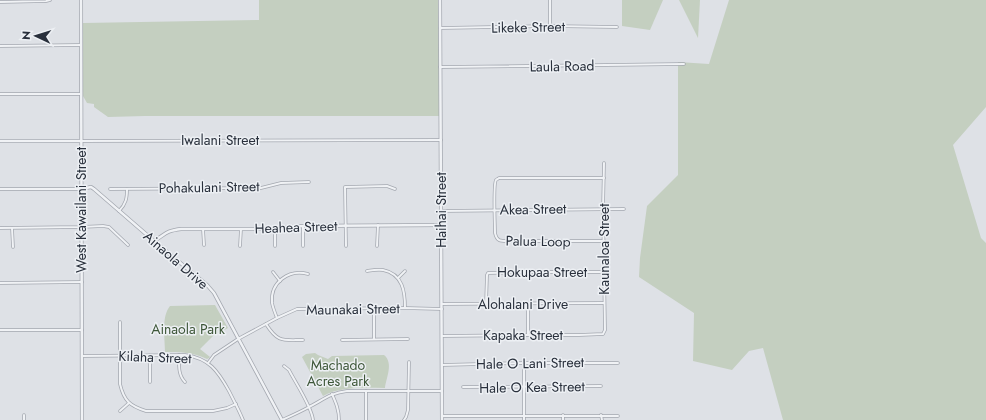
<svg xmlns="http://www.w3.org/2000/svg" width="986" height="420" font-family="Jost,sans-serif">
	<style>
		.green { fill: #c4cfc0 }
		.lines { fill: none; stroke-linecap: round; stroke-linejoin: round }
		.minor-casing { stroke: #a4a8b0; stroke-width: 3.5 }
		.tertiary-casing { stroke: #a4a8b0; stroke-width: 4 }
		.minor { stroke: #f0f2f5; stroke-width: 2 }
		.tertiary { stroke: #f0f2f5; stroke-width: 2.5 }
		.labels { text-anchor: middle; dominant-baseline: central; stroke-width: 3; stroke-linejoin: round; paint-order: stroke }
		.street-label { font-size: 14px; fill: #29303c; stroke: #edf0f4 }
		.park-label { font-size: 14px; fill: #3d5638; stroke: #edf0f4 }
	</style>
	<rect width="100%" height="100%" fill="#dee1e6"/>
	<g class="green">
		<path d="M 259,0 L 439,0 L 439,116 L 145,116 L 108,117 L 94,107 L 94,104 L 87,103 L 83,96 L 83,23 L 259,20 Z"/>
		<path d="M 622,0 L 663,0 L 650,30 L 622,26 Z"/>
		<path d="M 679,0 L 700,0 L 698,38 Z"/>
		<path d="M 729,0 L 986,0 L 986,107 L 953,145 L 981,238 L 986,243 L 986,420 L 783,420 L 763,348 L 749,351 L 732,370 L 693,361 L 694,313 L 639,277 L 640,258 L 647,206 L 678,175 L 678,62 L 709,64 Z"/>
		<path d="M 215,305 L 228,328 L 213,336 L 200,349 L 210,357 L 209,358 L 207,359 C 193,352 180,352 165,352 C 165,338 161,317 170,306 Z"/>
		<path d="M 315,353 L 318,355 L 328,359 L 332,356 L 384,355 C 394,363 386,378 385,388 C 364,388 342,386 323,396 L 302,357 L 306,354 Z"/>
	</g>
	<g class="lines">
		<defs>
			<g id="minor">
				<path d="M 550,0 L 550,26"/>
				<path d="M 0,2 L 46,1 L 50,0"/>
				<path d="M 440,28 L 550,26 L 617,27"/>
				<path d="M 0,46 L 81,45"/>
				<path d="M 440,67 L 684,64"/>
				<path d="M 0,94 L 81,94"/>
				<path d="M 81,141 L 441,140"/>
				<path d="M 604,178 L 499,178 C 498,179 497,179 496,180 C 493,184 495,225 495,233 C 497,242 501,241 510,241 L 604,241"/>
				<path d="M 0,189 L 81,189"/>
				<path d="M 110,189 L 261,188 L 281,183 L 309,182"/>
				<path d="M 119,211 C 126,204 127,198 127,189"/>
				<path d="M 441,211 L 624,209"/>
				<path d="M 0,228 L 81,227 L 103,226 L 109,227 L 128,245"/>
				<path d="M 12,228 L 13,247"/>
				<path d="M 203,229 L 204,245"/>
				<path d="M 275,229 L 275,246"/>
				<path d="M 240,246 L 241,229"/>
				<path d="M 303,246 L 303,226"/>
				<path d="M 346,246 L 345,187 L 387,186 L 395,189"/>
				<path d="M 377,246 L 378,225"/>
				<path d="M 367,271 C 373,270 378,269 383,270 C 403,274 405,292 405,308"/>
				<path d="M 273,272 L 280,281"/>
				<path d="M 398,278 L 405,271"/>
				<path d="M 0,283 L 82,282"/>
				<path d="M 442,304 L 604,303"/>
				<path d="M 486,304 L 487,275 L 488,273 L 538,272 L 604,272"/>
				<path d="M 528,304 L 528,335"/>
				<path d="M 277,318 C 275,313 273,308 272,303 C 270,282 289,269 308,274"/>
				<path d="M 120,322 L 120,384 C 124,401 130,406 146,411 L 213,411 L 227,408 L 236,404"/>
				<path d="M 266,324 C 278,343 283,340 303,340"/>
				<path d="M 0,330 L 82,330"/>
				<path d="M 442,336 L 528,335 L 579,335 L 603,334 L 605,330 L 603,209 L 604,163"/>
				<path d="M 374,339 L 374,308"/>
				<path d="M 342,340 L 408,339"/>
				<path d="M 179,355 C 179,365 178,375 185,382"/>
				<path d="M 82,356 L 185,355 C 209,358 218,371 229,391 C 234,401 239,410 243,420"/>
				<path d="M 208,363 L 214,355 L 238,339 L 277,318 L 297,309 L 405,308 L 442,309"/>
				<path d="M 442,365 L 524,363 L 618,363"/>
				<path d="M 284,366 L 289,370 C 295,382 312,407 313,420"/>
				<path d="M 150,382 L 150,355"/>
				<path d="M 463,387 L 601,386"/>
				<path d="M 366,391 L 366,420"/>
				<path d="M 332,394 C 336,403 339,410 339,420"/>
				<path d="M 120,411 L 129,403"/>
				<path d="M 24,415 L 24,420"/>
				<path d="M 601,415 L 602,420"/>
				<path d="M 442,416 L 618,416"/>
				<path d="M 282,420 C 291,416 300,412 309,407 C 323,400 330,393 347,391 L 442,391"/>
				<path d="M 404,420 L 406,417 L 408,410 L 409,362"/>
				<path d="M 524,420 L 524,363"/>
				<path d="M 563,420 L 563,415"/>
			</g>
			<g id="tertiary">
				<path d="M 81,0 L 82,420"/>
				<path d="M 440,0 L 442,420"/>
				<path d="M 0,141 L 81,141"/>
				<path d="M 81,189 L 91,187 L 94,189 L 154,241 L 207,285 L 214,293 L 282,420"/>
				<path d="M 154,241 C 166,234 165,231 181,229 L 268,229 L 303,226 L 441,225"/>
			</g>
		</defs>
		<use href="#minor" class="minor-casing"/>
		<use href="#tertiary" class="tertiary-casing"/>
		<use href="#minor" class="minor"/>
		<use href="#tertiary" class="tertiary"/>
	</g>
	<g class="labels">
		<g class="street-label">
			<text transform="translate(528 27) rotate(-1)">Likeke Street</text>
			<text transform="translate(562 66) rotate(-1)">Laula Road</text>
			<text x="220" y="140">Iwalani Street</text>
			<text transform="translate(209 187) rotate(-1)">Pohakulani Street</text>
			<text transform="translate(533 209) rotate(-1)">Akea Street</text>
			<text transform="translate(81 210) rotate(-90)">West Kawailani Street</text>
			<text transform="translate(441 210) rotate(-90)">Haihai Street</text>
			<text transform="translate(296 227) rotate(-2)">Heahea Street</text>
			<text transform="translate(538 241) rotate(1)">Palua Loop</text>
			<text transform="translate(604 249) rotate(-90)">Kaunaloa Street</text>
			<text transform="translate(176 260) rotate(41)">Ainaola Drive</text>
			<text x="542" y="272">Hokupaa Street</text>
			<text x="523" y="304">Alohalani Drive</text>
			<text transform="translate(353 309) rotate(-1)">Maunakai Street</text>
			<text x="523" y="335">Kapaka Street</text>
			<text transform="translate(155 357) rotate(2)">Kilaha Street</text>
			<text transform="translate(530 363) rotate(-1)">Hale O Lani Street</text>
			<text transform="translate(532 387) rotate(-1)">Hale O Kea Street</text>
		</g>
		<g class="park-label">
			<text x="188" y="329">Ainaola Park</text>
			<text x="338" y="365">Machado<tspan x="338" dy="16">Acres Park</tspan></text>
		</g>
	</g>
	<g transform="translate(36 36) rotate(274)" stroke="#edf0f4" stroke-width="3" paint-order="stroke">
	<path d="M0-3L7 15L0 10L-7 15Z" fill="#29303c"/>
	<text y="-6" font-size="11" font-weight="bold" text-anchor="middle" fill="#29303c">N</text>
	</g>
</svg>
